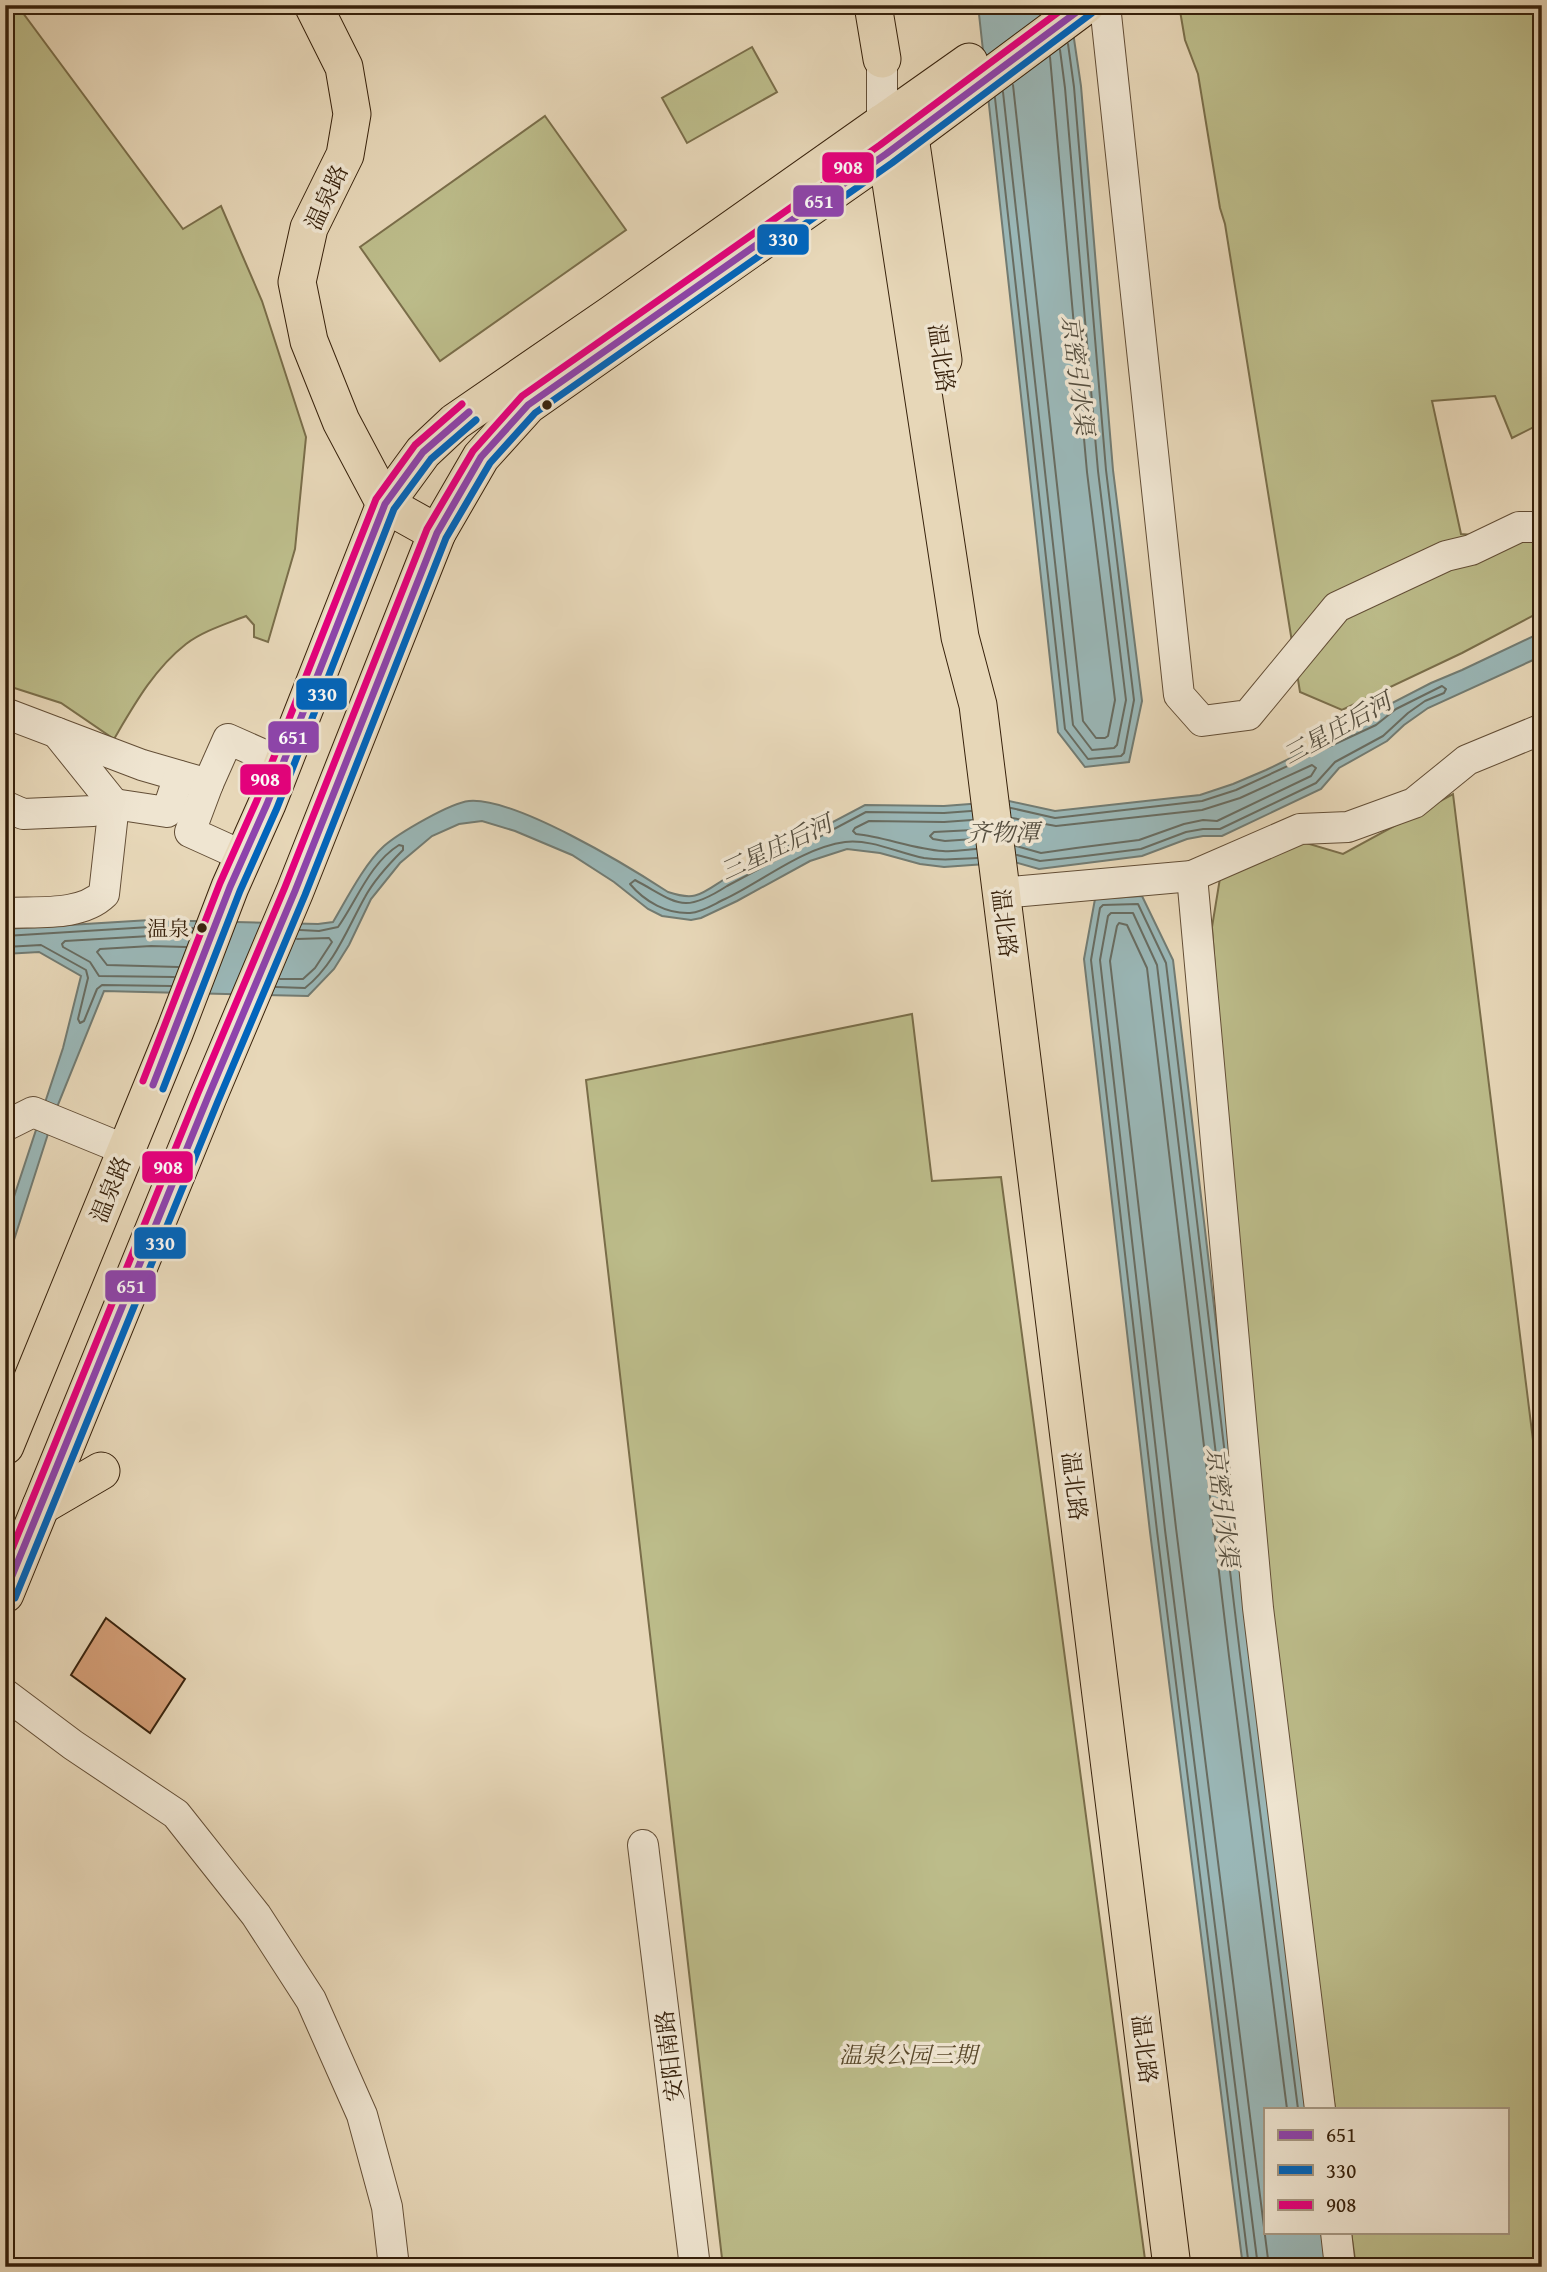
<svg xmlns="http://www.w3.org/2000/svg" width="1547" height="2272" font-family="'Gentium Book Plus','Noto Serif SC',serif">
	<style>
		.green { fill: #bcbc8a; stroke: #7a6e4a; stroke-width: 2 }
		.water { fill: #9ab7b7; stroke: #727b72; stroke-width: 2 }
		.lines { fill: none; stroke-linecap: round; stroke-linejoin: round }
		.shore { stroke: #686c61; stroke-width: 2 }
		.building { fill: #d49e77; stroke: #37210b; stroke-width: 2 }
		.minor-casing { stroke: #634e36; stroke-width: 32 }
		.major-casing { stroke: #37210b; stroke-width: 39 }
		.minor { stroke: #efe5d1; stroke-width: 30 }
		.major { stroke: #e7d7b8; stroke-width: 37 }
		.bus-1-casing { stroke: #efe5d1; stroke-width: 12 }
		.bus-2-casing { stroke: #efe5d1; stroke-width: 12 }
		.bus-3-casing { stroke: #efe5d1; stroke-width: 12 }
		.bus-1 { stroke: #8e44ad; stroke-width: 7 }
		.bus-2 { stroke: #0065bd; stroke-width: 7 }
		.bus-3 { stroke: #e5007d; stroke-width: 7 }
		.bus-dot { fill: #37210b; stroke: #efe5d1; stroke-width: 2.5 }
		.labels { text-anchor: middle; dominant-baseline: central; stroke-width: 7; stroke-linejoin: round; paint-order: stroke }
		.bus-label { font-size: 21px; fill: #37210b; stroke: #efe5d1; text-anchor: end }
		.street-label { font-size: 23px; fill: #37210b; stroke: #efe5d1 }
		.park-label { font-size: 23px; font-style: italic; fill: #58482b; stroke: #efe5d1 }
		.water-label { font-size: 24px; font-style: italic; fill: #554e3f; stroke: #efe5d1 }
		.line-badge { stroke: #efe5d1; stroke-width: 2.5 }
		.badge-label { font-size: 19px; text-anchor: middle; font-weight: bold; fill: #fff }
	</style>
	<rect width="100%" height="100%" fill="#e7d7b8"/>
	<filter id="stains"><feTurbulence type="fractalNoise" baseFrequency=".00286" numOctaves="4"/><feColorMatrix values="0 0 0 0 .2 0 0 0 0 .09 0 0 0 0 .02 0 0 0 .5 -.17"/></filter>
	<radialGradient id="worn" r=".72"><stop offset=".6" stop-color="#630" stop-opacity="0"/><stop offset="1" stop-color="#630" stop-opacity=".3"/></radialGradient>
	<g class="green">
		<path d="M 5,5 L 17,5 L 183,229 L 221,206 L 262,301 L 306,437 L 295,549 L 268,642 L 254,637 L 254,625 L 246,616 C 226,624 203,631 186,644 C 154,669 134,705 114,739 L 61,703 L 5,685 Z"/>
		<path d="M 1179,5 L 1542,5 L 1542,423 L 1512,438 L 1495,396 L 1432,401 L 1461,534 L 1522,539 L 1542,545 L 1542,611 L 1462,653 L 1342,710 L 1300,692 L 1225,224 L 1220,208 L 1198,74 L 1185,40 Z"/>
		<path d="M 752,47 L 777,92 L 687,143 L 662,98 Z"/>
		<path d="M 545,116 L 626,230 L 440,361 L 360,247 Z"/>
		<path d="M 1453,794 L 1542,1513 L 1542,2267 L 1356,2267 L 1351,2232 L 1507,2232 L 1507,2109 L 1335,2109 L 1255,1528 L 1212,927 L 1221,872 L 1296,840 L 1343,854 Z"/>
		<path d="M 912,1014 L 932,1181 L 1001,1177 L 1146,2267 L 723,2267 L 586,1080 Z"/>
	</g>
	<g class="water">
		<path d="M 978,5 L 1069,5 L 1081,86 L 1113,470 L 1142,701 L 1129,762 L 1085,767 L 1058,732 Z"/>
		<path d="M 1542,632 L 1542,656 L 1428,708 L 1404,725 L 1387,741 L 1339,768 L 1321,789 L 1222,836 L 1203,836 L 1187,839 L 1142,856 L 1039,869 L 1014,862 L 944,867 L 920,864 L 880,853 L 847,849 L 810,861 L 737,901 L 701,918 L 691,920 L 662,916 L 648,909 L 614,882 L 572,855 L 515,831 L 482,821 L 459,824 L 432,836 L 400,863 L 371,899 L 349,945 L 334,969 L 308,996 L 104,991 L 55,1112 L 5,1268 L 5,1224 L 63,1048 L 81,976 L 39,952 L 5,954 L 5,929 L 150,920 L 318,924 L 333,922 C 346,900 365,863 384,846 C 399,833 450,803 469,801 C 515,797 628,866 668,892 C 695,901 700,895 723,880 L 865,805 L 944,806 L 1009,801 L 1055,811 L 1200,795 L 1233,784 L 1266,770 L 1373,718 L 1392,703 L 1431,683 L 1462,670 Z"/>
		<path d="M 1142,896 L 1173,960 L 1255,1652 L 1314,2109 L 1265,2109 L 1265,2232 L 1329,2232 L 1334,2267 L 1243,2267 L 1150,1532 L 1084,959 L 1095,899 Z"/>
	</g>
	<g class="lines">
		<g class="shore">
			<path d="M 1013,85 L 1083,721 L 1096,738 L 1105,738 L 1108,736 L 1115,700 L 1087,472 L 1050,57"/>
			<path d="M 1003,92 L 1073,725 L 1092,750 L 1114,748 L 1117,745 L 1126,700 L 1098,471 L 1065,88 L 1060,50"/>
			<path d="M 995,98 L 1065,729 L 1088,759 L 1121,756 L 1124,753 L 1134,700 L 1106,470 L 1074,87 L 1068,44"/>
			<path d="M 1011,808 L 1055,818 L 1202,801 L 1236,790 L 1376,725 L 1396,709 L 1442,686 L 1446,689 L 1444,693 L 1425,701 L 1408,713 L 1383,736 L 1335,762 L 1316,783 L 1220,829 L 1203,829 L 1186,832 L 1141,849 L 1077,857 L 1040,861 L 1017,855"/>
			<path d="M 971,811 L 944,813 L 866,812 L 727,886 C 682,915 678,903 635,880 L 630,884 C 645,902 667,914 690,913 C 703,912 714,904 725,899 C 763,881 802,848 845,842 C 872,839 898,853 924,858 C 942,861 959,859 977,858"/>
			<path d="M 1012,818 L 1056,826 L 1202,810 L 1240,798 L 1312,765 L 1316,768 L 1311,776 L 1217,821 L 1203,820 L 1184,824 L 1139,840 L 1076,848 L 1041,853 L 1016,846"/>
			<path d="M 972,820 L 944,822 L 869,821 L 855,828 L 853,831 L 856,834 C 885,837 913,849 943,851 C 953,852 965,850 976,849"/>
			<path d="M 973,830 L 934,832 L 930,836 L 933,839 L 945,841 L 974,839"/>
			<path d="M 5,936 L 150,927 L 193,928"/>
			<path d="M 5,947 L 41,945 L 86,970 L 88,978 L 78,1019 L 80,1023 L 84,1021 L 97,989 L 102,985 L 171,986"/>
			<path d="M 178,967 L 107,965 L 97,952 L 100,949 L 151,946 L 186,947"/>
			<path d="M 174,977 L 99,976 L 90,962 L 63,947 L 62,944 L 65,941 L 150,936 L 190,937"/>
			<path d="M 280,979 L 303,979 L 315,968 L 332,942 L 329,938 L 297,939"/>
			<path d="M 276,987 L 305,988 C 335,964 347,929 365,897 C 374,880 389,864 403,850 L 403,846 L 399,845 C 370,863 357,900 338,927 L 319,931 L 300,930"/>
			<path d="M 1237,1555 L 1166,963 L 1138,904 L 1103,905 L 1100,908 L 1091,960 L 1157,1531 L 1249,2267"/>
			<path d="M 1258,2267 L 1165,1530 L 1100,960 L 1108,916 L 1111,913 L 1133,913 L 1157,965 L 1240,1654 L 1298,2109"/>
			<path d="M 1269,2267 L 1176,1528 L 1110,961 L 1117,926 L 1119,923 L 1127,925 L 1147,968 L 1229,1656 L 1287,2109"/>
		</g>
	</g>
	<path class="building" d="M 106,1618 L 185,1679 L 150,1733 L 71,1675 Z"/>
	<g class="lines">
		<defs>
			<g id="minor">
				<path d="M 1105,5 L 1179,695 L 1202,721 L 1248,715 L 1337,607 L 1446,556 L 1471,550 L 1519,527 L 1542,527"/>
				<path d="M 882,59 L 882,123"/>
				<path d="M 5,713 L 142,765 L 208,784"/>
				<path d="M 5,806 L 23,814 L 93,811 L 114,804 L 167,812 L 179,776"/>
				<path d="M 243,856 L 190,832 L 208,784 L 228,739 L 282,763"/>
				<path d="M 1192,876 L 1258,1608 L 1320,2109"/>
				<path d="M 1001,893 L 1192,876 L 1300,829 L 1348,827 L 1414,803 L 1467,760 L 1542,729"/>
				<path d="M 5,913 C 37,911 80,917 104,894 L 114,804 L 57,733"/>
				<path d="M 5,1126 L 33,1112 L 126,1150"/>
				<path d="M 5,1694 L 73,1745 L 176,1814 L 256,1915 L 311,2000 L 362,2115 L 387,2207 L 394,2267"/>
				<path d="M 643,1845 L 695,2267"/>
				<path d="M 1336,2232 L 1340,2267"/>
			</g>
			<g id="major">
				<path d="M 313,5 L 344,67 L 352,114 L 345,155 L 309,228 L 297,282 L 309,341 L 341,421 L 385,504 L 437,533"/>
				<path d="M 873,5 L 882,59"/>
				<path d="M 907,117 L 943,360"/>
				<path d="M 882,123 L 960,637 L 978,705 L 1172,2267"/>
				<path d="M 5,1446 L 175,1031 L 230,887 L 267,804 L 385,504 L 423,452 L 455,422 L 612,314 L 969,62"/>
				<path d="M 41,1506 L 101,1471"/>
				<path d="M 5,1594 L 208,1097 L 295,891 L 437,533 L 481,457 L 528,405 L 886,154 L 1086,5"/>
			</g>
		</defs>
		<use href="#minor" class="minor-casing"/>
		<use href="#major" class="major-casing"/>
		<use href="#minor" class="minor"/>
		<use href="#major" class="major"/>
		<defs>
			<g id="bus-1">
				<path d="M 153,1085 L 230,887 L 267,804 L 385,504 L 423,452 L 469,412"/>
				<path d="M 5,1593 L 208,1097 L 295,891 L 437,533 L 481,457 L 528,405 L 886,154 L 1086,5"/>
			</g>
			<g id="bus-2">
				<path d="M 163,1089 L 240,891 L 277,808 L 394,509 L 431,459 L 476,420"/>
				<path d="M 15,1598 L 218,1101 L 305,895 L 446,538 L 490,463 L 535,413 L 892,163 L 1092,13"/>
			</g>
			<g id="bus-3">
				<path d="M 143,1081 L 220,883 L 257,800 L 376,499 L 415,445 L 462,404"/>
				<path d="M 5,1566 L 198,1093 L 285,887 L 427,529 L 473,451 L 522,396 L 880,145 L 1068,5"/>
			</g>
		</defs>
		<use href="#bus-1" class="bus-1-casing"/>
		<use href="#bus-2" class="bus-2-casing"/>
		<use href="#bus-3" class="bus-3-casing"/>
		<use href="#bus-1" class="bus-1"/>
		<use href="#bus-2" class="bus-2"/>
		<use href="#bus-3" class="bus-3"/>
	</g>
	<g class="bus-dot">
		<circle cx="547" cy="405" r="6"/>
		<circle cx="202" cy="928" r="6"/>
	</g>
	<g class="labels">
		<g class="bus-label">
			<text x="189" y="928">温泉</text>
		</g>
		<g class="street-label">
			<text transform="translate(326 197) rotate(-65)">温泉路</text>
			<text transform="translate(942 358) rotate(82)">温北路</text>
			<text transform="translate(1005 923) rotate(83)">温北路</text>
			<text transform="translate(110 1189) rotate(-68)">温泉路</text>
			<text transform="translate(1075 1486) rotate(83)">温北路</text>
			<text transform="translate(1145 2049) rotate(83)">温北路</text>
			<text transform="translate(669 2056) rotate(-97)">安阳南路</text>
		</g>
		<g class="park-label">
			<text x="908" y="2054">温泉公园三期</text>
		</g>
		<g class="water-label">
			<text transform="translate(1078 375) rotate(83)">京密引水渠</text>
			<text transform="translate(1337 728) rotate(-29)">三星庄后河</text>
			<text x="1003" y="832">齐物潭</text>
			<text transform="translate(776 847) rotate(-25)">三星庄后河</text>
			<text transform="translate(1223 1507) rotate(83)">京密引水渠</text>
		</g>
	</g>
	<g class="line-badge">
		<rect x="821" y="151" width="54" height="33" rx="7" fill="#e5007d"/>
		<rect x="792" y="184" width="53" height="34" rx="7" fill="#8e44ad"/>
		<rect x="756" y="223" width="54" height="33" rx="7" fill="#0065bd"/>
		<rect x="295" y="677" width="53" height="34" rx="7" fill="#0065bd"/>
		<rect x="267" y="720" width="53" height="34" rx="7" fill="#8e44ad"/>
		<rect x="239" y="763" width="53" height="33" rx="7" fill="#e5007d"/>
		<rect x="141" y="1150" width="53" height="34" rx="7" fill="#e5007d"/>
		<rect x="133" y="1226" width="54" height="34" rx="7" fill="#0065bd"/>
		<rect x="104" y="1269" width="53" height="34" rx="7" fill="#8e44ad"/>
	</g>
	<g class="badge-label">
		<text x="848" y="174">908</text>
		<text x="819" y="208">651</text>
		<text x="783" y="246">330</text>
		<text x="322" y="701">330</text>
		<text x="293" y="744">651</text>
		<text x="265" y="786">908</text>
		<text x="168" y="1174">908</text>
		<text x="160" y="1250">330</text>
		<text x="131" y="1293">651</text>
	</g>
	<rect width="1547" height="2272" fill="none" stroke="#e7d7b8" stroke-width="28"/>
	<rect x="7" y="7" width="1533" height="2258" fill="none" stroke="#37210b" stroke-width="3.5"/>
	<rect x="14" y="14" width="1519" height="2244" fill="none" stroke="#37210b" stroke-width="2"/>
	<rect x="1264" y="2108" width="245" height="126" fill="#efe5d1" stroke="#a59782" stroke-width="2"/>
	<rect x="1278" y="2130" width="35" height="10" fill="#8e44ad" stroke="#a59782" stroke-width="2"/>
	<text x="1326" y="2142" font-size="21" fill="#37210b">651</text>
	<rect x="1278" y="2165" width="35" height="10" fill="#0065bd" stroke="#a59782" stroke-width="2"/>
	<text x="1326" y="2178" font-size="21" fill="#37210b">330</text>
	<rect x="1278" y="2200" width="35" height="10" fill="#e5007d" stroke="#a59782" stroke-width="2"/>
	<text x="1326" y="2212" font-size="21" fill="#37210b">908</text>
	<rect width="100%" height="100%" filter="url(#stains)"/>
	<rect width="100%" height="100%" fill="url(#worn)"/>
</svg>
